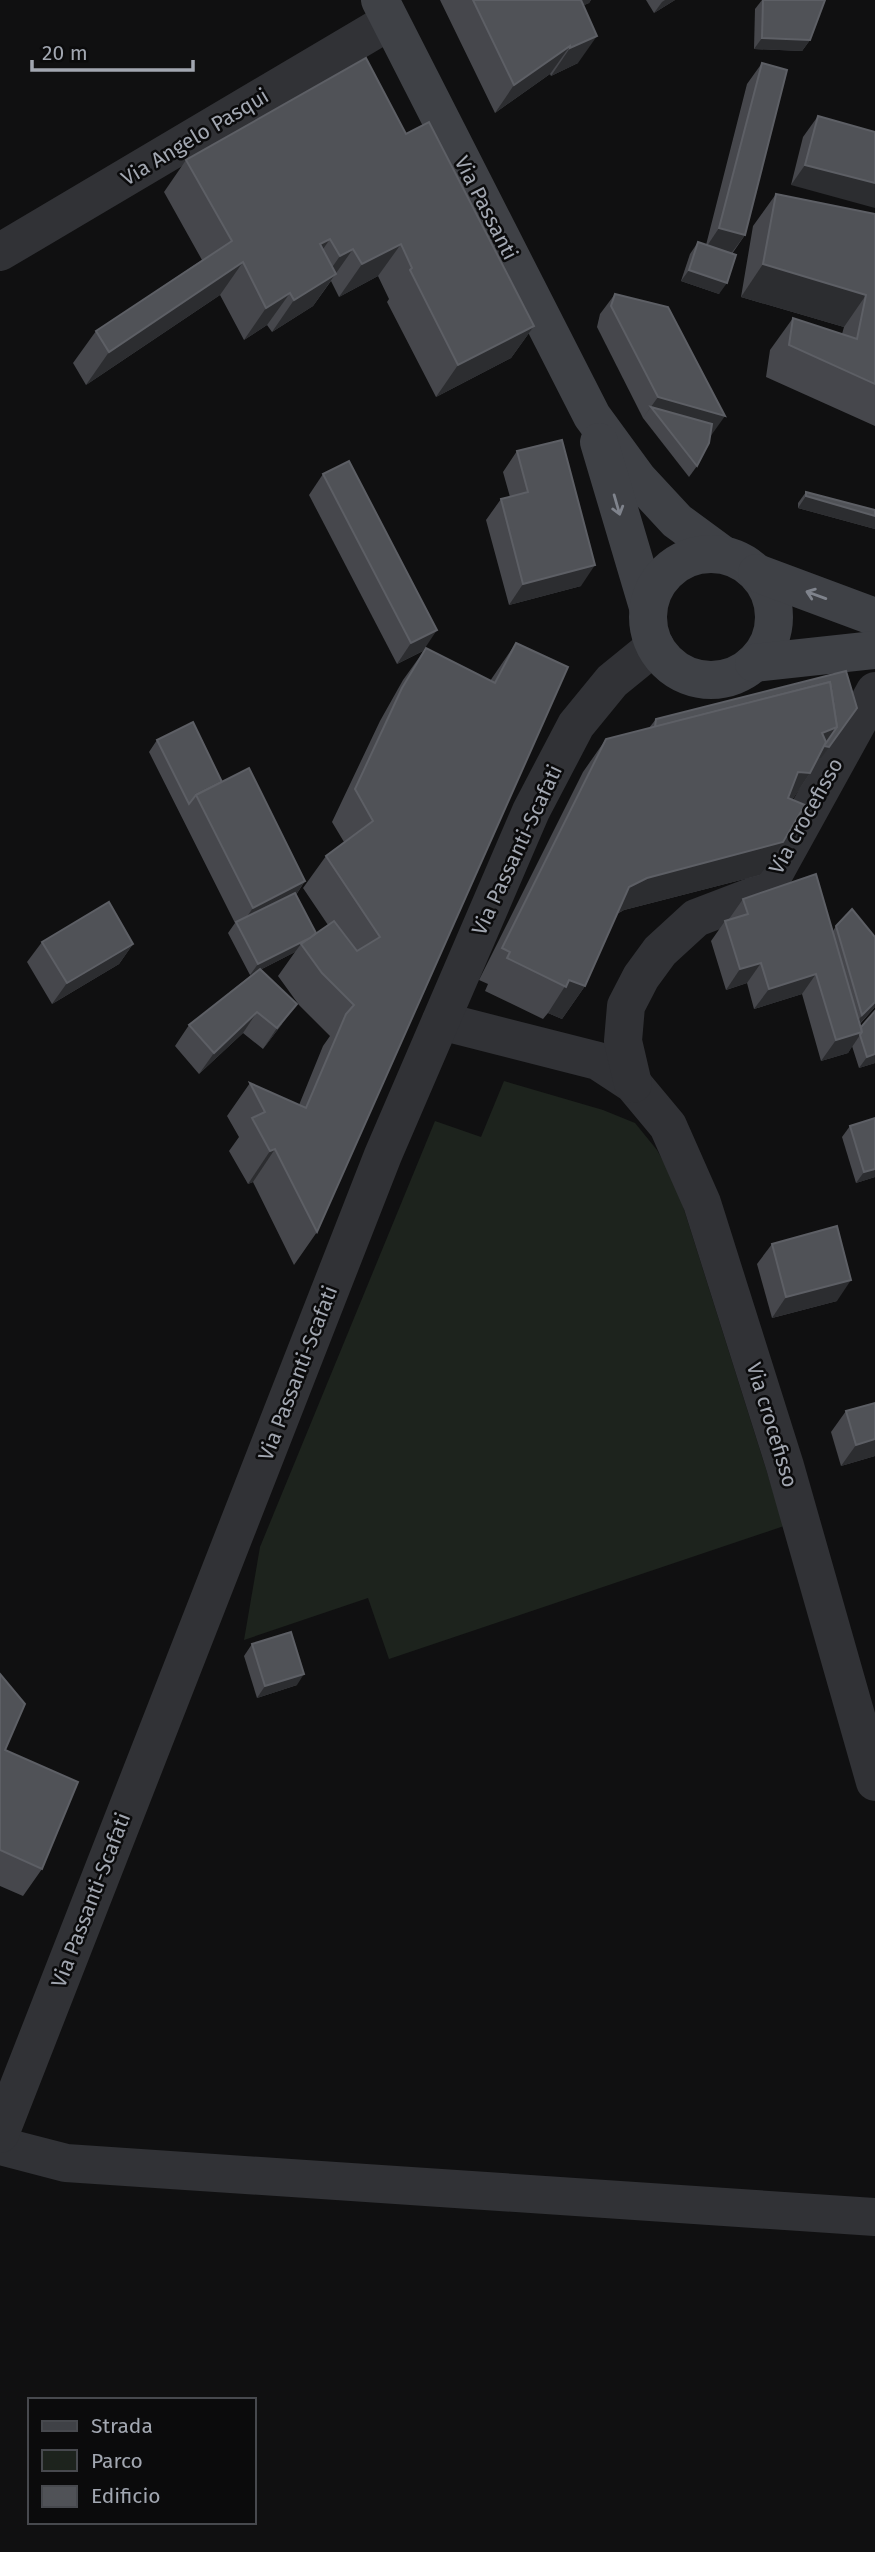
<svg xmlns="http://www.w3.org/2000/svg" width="875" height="2552" font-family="'Fira Sans',sans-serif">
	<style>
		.green { fill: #1d231d }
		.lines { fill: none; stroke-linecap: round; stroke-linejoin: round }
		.minor { stroke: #313236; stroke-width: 38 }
		.tertiary { stroke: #313236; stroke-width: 38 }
		.secondary { stroke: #3f4146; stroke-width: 38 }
		.wall { fill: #46474c }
		.shaded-wall { fill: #2c2d30 }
		.building { fill: #505257; stroke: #5d5f65; stroke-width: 2 }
		.oneway { stroke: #7f838c }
		.labels { text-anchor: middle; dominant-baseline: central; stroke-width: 5; stroke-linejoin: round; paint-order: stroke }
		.street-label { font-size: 21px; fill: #a2a7b1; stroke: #0b0b0c }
	</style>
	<rect width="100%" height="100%" fill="#101011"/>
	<path class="green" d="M 504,1081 L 603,1110 L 635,1123 L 657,1150 L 676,1184 L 784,1526 L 389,1659 L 368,1598 L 244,1640 L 260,1547 L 435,1121 L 481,1137 Z"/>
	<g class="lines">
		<g class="minor">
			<path d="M 0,252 L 390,21"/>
			<path d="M 441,1021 L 598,1061 L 633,1084 L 668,1126 L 702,1203 L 785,1466 L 875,1782"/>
			<path d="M 633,1084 L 623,1041 L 626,1006 L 641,977 L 660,951 L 696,918 L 764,892 L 875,691"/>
			<path d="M 0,2146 L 66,2163 L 875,2217"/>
		</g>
		<path class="tertiary" d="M 0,2134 L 383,1155 L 531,811 L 576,725 L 612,681 L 655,646"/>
		<g class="secondary">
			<path d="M 380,0 L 592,416 L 638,479 L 677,521 L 722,554"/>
			<path d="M 599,442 L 648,607"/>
			<circle cx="711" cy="617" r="63"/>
			<path d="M 757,573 L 875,617"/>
			<path d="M 754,663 L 875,650"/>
		</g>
	</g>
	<g class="wall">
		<path d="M 440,0 L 591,0 L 589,3 L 584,5 L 578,63 L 551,76 L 550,74 L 495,113 Z"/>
		<path d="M 646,0 L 675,0 L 654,13 Z"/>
		<path d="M 762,0 L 825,0 L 810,40 L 802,51 L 754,49 L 755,9 Z"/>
		<path d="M 762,63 L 745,235 L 732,254 L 719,294 L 681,281 L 690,254 L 698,242 L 706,245 L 747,84 Z"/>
		<path d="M 818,116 L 875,132 L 791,185 L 803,137 Z"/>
		<path d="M 406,134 L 534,326 L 511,358 L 436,397 L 387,302 L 389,299 L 378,276 L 339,297 L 331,281 L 313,306 L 272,332 L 267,325 L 244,340 L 220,295 L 86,385 L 73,363 L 96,331 L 202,260 L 164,192 L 186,160 Z"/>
		<path d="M 776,194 L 875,214 L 875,426 L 766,377 L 770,350 L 793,318 L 842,334 L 844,327 L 741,297 L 753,226 Z"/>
		<path d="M 615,294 L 710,437 L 697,466 L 689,477 L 643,418 L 597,327 L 600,314 Z"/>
		<path d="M 517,451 L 581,586 L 509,605 L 486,520 L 501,499 L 510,497 L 503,472 Z"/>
		<path d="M 323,474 L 423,651 L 397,664 L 309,495 Z"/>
		<path d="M 806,492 L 875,510 L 875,529 L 798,508 L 798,503 Z"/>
		<path d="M 516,643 L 317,1232 L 294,1265 L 253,1182 L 248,1184 L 229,1151 L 239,1137 L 227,1116 L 250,1083 L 299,1105 L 323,1046 L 330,1036 L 299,1005 L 278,976 L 295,952 L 260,970 L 282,1024 L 263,1049 L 243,1033 L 199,1074 L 175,1046 L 189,1025 L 255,972 L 250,975 L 228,933 L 235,923 L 149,752 L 157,740 L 222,782 L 305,881 L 296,895 L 316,933 L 328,925 L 303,888 L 326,856 L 344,842 L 332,822 L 380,721 L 403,680 L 426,648 L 490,681 Z"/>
		<path d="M 656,719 L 821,758 L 818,758 L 810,773 L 792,800 L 760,875 L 624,910 L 617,914 L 585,986 L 562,1019 L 548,1013 L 543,1019 L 485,991 L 488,984 L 479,980 L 583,772 L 606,739 L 649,728 Z"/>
		<path d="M 743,899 L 833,931 L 836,926 L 875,1007 L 860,1024 L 875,1063 L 859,1068 L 852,1046 L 848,1053 L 821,1061 L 802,994 L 754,1009 L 747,983 L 726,990 L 711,941 L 725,921 L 729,919 Z"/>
		<path d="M 42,942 L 133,944 L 119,964 L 52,1004 L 27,962 Z"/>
		<path d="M 875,1118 L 875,1177 L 856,1183 L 842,1137 L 850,1126 Z"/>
		<path d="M 772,1244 L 837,1301 L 772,1318 L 757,1264 Z"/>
		<path d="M 846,1411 L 875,1456 L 841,1466 L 831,1432 Z"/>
		<path d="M 252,1644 L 297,1685 L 257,1698 L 244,1656 Z"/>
		<path d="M 0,1674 L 5,1750 L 42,1869 L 23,1896 L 0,1886 Z"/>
	</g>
	<g class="shaded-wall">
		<path d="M 570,0 L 591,0 L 589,3 L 557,18 Z"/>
		<path d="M 665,0 L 675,0 L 654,13 L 662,2 Z"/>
		<path d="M 597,36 L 578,63 L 551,76 L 570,48 Z"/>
		<path d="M 762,38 L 810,40 L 802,51 L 754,49 Z"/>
		<path d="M 570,46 L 550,74 L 495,113 L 514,85 Z"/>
		<path d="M 805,165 L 875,183 L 875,208 L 791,185 Z"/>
		<path d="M 719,228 L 745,235 L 730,255 L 705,249 Z"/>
		<path d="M 330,239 L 308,271 L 320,244 Z"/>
		<path d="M 401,244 L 378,276 L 339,297 L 362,264 Z"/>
		<path d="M 353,249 L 313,306 L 272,332 L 294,300 L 321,283 L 340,256 Z"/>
		<path d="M 243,262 L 220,295 L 86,385 L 109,352 Z"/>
		<path d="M 763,264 L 866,295 L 844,327 L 741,297 Z"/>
		<path d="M 689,270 L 727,283 L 719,294 L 681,281 Z"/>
		<path d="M 290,293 L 267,325 L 244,340 L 266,308 Z"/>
		<path d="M 534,326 L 511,358 L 436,397 L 458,365 Z"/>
		<path d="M 658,397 L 725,416 L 710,437 L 664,424 L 651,407 L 643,418 Z"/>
		<path d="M 806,496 L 875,516 L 875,529 L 798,508 Z"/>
		<path d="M 595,565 L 581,586 L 509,605 L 523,584 Z"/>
		<path d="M 437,630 L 423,651 L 397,664 L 411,643 Z"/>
		<path d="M 850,719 L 821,758 L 816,757 L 824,746 Z"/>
		<path d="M 837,727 L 815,759 L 822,733 Z"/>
		<path d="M 798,772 L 810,773 L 788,806 L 776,804 Z"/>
		<path d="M 783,842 L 760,875 L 624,910 L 606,919 L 629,887 L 647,878 Z"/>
		<path d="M 305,881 L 291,902 L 238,929 L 253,908 Z"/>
		<path d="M 316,934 L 301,944 L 295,952 L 250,975 L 258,964 Z"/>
		<path d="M 133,944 L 119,964 L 52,1004 L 67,983 Z"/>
		<path d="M 761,963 L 747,983 L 726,990 L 740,969 Z"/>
		<path d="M 816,974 L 802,994 L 754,1009 L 769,989 Z"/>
		<path d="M 569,980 L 585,986 L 562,1019 L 548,1013 Z"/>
		<path d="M 875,1002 L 875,1007 L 848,1036 L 862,1015 Z"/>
		<path d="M 297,1004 L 282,1024 L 263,1049 L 277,1028 Z"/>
		<path d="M 257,1012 L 243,1033 L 199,1074 L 214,1053 Z"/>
		<path d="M 862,1032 L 848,1053 L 821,1061 L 836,1040 Z"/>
		<path d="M 875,1054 L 875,1063 L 859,1068 L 867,1057 Z"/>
		<path d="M 275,1149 L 253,1182 L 248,1184 L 270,1151 Z"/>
		<path d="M 875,1169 L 875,1177 L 856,1183 L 864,1172 Z"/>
		<path d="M 851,1280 L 837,1301 L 772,1318 L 786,1297 Z"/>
		<path d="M 875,1439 L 875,1456 L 841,1466 L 856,1445 Z"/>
		<path d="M 304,1674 L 297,1685 L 257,1698 L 265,1686 Z"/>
	</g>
	<g class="building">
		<path d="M 473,0 L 581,0 L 597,36 L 570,48 L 570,46 L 514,85 Z"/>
		<path d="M 763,0 L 825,0 L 810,40 L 762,38 Z"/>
		<path d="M 366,58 L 406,134 L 429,122 L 534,326 L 458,365 L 410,270 L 412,268 L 401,244 L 362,264 L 353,249 L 340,256 L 330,239 L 320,244 L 336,274 L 294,300 L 290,293 L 266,308 L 243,262 L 109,352 L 96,331 L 232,241 L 186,160 Z"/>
		<path d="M 762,63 L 787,70 L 745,235 L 719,228 Z"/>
		<path d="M 818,116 L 875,132 L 875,183 L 805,165 Z"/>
		<path d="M 776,194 L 875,214 L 875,384 L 789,345 L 793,318 L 857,339 L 866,295 L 763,264 Z"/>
		<path d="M 698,242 L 736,255 L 727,283 L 689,270 Z"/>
		<path d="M 615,294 L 668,307 L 725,416 L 658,397 L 611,306 Z"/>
		<path d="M 651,407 L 712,424 L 709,443 L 697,466 Z"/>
		<path d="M 562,440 L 595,565 L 523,584 L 501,499 L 528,492 L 517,451 Z"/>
		<path d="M 349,461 L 437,630 L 411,643 L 323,474 Z"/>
		<path d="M 806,492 L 875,510 L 875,516 L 806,496 Z"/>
		<path d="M 516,643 L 568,667 L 317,1232 L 275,1149 L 270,1151 L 252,1118 L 265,1112 L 250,1083 L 306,1108 L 346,1014 L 354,1005 L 322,973 L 301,944 L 334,921 L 357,951 L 380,937 L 326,856 L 373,821 L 355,789 L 402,688 L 426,648 L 495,683 Z"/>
		<path d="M 846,671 L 857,708 L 829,747 L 824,746 L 837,727 L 830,682 L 655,727 L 656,719 Z"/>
		<path d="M 830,682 L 837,727 L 822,733 L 826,742 L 810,773 L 798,772 L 788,798 L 805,805 L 783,842 L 647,878 L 629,887 L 585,986 L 569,980 L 566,987 L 507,958 L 510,952 L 502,948 L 606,739 Z"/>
		<path d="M 193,722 L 222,782 L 196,795 L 189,804 L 157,740 Z"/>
		<path d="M 249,768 L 305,881 L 253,908 L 196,795 Z"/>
		<path d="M 816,874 L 862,1032 L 836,1040 L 816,974 L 769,989 L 761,963 L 740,969 L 725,921 L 748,914 L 743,899 Z"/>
		<path d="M 295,893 L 316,933 L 310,938 L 258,964 L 236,922 Z"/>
		<path d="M 109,902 L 133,944 L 67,983 L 42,942 Z"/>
		<path d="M 852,909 L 875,937 L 875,1002 L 862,1015 L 836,926 Z"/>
		<path d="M 260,969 L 297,1004 L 277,1028 L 257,1012 L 214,1053 L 189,1025 Z"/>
		<path d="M 875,1011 L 875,1054 L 867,1057 L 860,1035 L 862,1032 L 861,1027 Z"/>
		<path d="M 875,1118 L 875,1169 L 864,1172 L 850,1126 Z"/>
		<path d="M 837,1226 L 851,1280 L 786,1297 L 772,1244 Z"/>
		<path d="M 875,1403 L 875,1439 L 856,1445 L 846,1411 Z"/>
		<path d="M 291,1632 L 304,1674 L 265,1686 L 252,1644 Z"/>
		<path d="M 0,1674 L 25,1704 L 5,1750 L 78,1782 L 42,1869 L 0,1850 Z"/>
	</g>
	<defs><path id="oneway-shaft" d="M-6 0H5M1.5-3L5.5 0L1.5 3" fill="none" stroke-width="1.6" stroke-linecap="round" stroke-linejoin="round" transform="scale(1.75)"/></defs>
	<g class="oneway">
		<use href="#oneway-shaft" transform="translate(617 505) rotate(74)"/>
		<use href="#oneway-shaft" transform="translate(816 595) rotate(-160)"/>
	</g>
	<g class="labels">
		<g class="street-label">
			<text transform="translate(195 137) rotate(-31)">Via Angelo Pasqui</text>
			<text transform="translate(486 208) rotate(63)">Via Passanti</text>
			<text transform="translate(806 816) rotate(-61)">Via crocefisso</text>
			<text transform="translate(517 850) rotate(-65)">Via Passanti-Scafati</text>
			<text transform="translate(298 1373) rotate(-69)">Via Passanti-Scafati</text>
			<text transform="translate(772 1425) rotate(73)">Via crocefisso</text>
			<text transform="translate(91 1900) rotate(-69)">Via Passanti-Scafati</text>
		</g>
	</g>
	<rect x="28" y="2398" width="228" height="126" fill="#0b0b0c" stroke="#47494e" stroke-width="2"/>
	<rect x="42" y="2421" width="35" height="10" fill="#3f4146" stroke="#47494e" stroke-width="2"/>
	<text x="91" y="2433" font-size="21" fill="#a2a7b1">Strada</text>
	<rect x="42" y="2450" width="35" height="21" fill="#1d231d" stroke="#47494e" stroke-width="2"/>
	<text x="91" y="2468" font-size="21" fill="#a2a7b1">Parco</text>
	<rect x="42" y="2486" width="35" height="21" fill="#505257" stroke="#47494e" stroke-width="2"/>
	<text x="91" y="2503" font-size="21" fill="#a2a7b1">Edificio</text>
	<path d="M32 60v10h161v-10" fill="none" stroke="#a2a7b1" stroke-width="3.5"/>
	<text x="42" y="60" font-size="21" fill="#a2a7b1" stroke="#0b0b0c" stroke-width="5" paint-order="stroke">20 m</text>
</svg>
